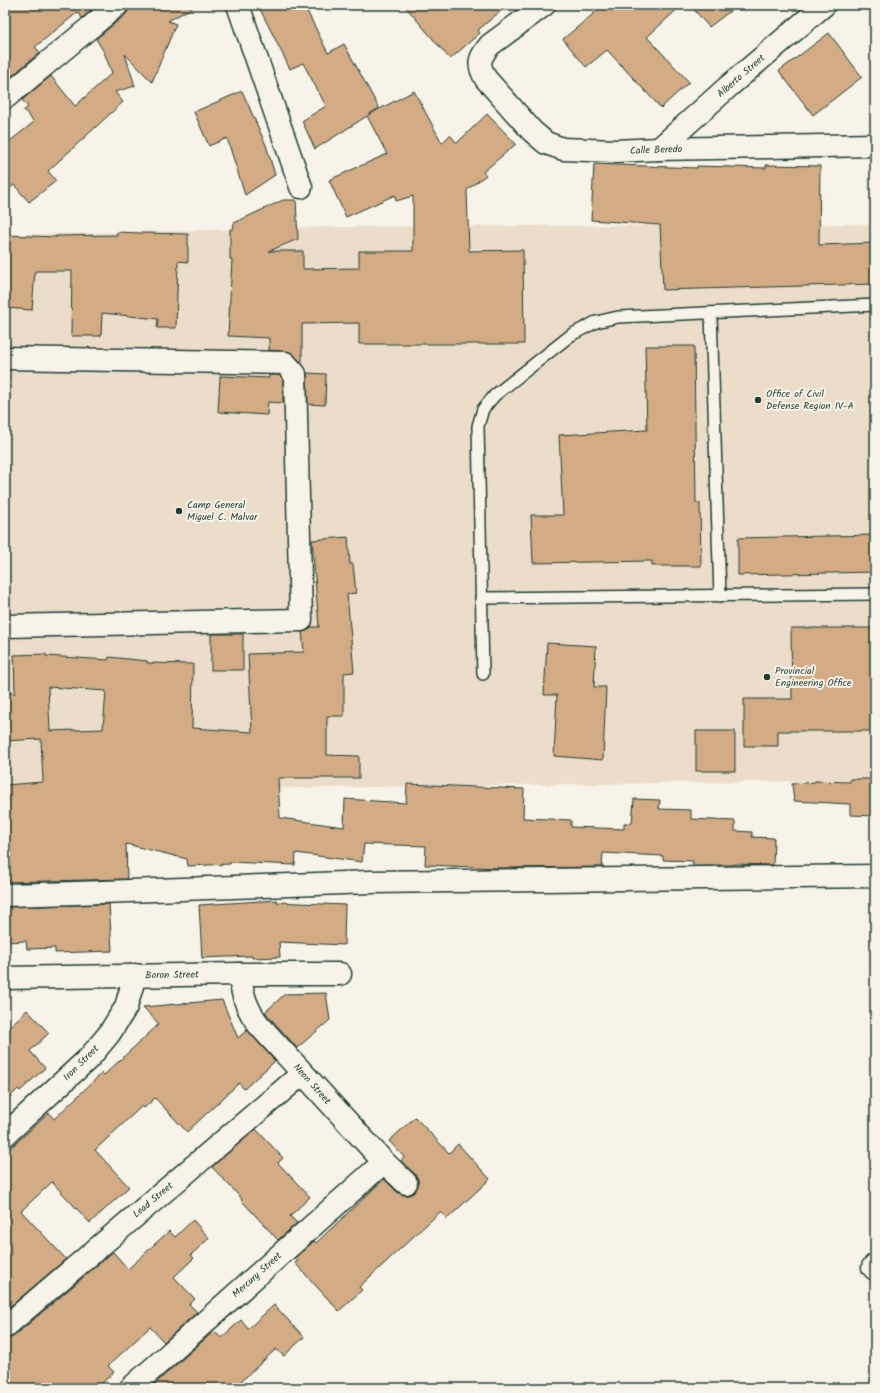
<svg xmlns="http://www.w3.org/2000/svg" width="880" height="1393" font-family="Kalam,sans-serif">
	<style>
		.built { fill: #ecddca }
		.building { fill: #d3ab84; stroke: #1f3d34; fill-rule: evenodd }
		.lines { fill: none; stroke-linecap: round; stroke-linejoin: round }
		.service-casing { stroke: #1f3d34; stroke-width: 14 }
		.minor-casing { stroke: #1f3d34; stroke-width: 25 }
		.service { stroke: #f7f3e8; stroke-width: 11 }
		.minor { stroke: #f7f3e8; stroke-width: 22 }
		.poi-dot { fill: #1f3d34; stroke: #f7f3e8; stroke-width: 1.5 }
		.labels { text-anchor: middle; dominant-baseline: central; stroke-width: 4; stroke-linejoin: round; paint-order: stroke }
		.street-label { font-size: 10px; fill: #1f3d34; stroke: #f7f3e8 }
		.poi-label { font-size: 10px; fill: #1f3d34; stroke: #f7f3e8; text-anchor: start }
	</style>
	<rect width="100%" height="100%" fill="#f7f3e8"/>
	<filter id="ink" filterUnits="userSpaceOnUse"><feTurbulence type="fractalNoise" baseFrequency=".025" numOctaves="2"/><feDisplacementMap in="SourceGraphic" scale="8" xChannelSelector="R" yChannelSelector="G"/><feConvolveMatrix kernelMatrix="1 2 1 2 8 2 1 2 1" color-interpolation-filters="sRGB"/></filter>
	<g filter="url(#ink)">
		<path class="built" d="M 875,224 L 875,780 L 5,792 L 5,235 L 334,227 Z"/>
		<g class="building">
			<path d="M 5,5 L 97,5 L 82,18 L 78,12 L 35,47 L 40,52 L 6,81 Z"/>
			<path d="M 129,5 L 197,5 L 168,21 L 176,24 L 152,82 L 125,54 L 135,86 L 115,92 L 123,102 L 48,171 L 56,181 L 29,202 L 14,185 L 5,192 L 5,145 L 34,122 L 24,110 L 28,107 L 22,100 L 51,76 L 75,106 L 112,73 L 104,52 L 96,39 L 125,15 L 129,10 Z"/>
			<path d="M 258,5 L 304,5 L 328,53 L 344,44 L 379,108 L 368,115 L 414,91 L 442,143 L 450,135 L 457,143 L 487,114 L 516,144 L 483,172 L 486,175 L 467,190 L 469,251 L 523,250 L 524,344 L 359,344 L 359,323 L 302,324 L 302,363 L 290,352 L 269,350 L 269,338 L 228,336 L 232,259 L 230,259 L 230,229 L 233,229 L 234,223 L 283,200 L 296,200 L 298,239 L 269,251 L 303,251 L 303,269 L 359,268 L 359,251 L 413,251 L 413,196 L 396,201 L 395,195 L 346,217 L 329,180 L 387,154 L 367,116 L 315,149 L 302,121 L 326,106 L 303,63 L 290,69 Z"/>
			<path d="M 404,5 L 508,5 L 478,30 L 480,33 L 450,59 Z"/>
			<path d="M 604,5 L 682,5 L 647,37 L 689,82 L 661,108 L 607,50 L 586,67 L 563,39 Z"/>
			<path d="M 690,5 L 738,5 L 709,27 Z"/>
			<path d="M 829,33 L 862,77 L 813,115 L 779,71 Z"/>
			<path d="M 242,91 L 266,145 L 275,175 L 245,195 L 227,138 L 209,146 L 194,112 Z"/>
			<path d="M 594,164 L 697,168 L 697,166 L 766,168 L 766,165 L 820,166 L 819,245 L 875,243 L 875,284 L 663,290 L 660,225 L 591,220 Z"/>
			<path d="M 117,232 L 140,233 L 188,234 L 188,262 L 178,261 L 176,328 L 157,328 L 158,319 L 102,313 L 101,336 L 71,336 L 72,271 L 35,271 L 32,310 L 5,308 L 7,235 L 57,237 L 56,236 L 117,235 Z"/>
			<path d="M 645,346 L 694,346 L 696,503 L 700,503 L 701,566 L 652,566 L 652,561 L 533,563 L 531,515 L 563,515 L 559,435 L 647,430 Z"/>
			<path d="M 307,373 L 326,374 L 325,405 L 308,404 Z"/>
			<path d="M 269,375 L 279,375 L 283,379 L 283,403 L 268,402 L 267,415 L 218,412 L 220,376 L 269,378 Z"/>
			<path d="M 875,535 L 875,572 L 738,575 L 738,538 Z"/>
			<path d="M 348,537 L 350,564 L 353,564 L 356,593 L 347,594 L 354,672 L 344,673 L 344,716 L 327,716 L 327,755 L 359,756 L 359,778 L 278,778 L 280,818 L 344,827 L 345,799 L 406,803 L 407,784 L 524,789 L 523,818 L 571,820 L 571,827 L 624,829 L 624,823 L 632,823 L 634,799 L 660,800 L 659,809 L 691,810 L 691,819 L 735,821 L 735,831 L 752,832 L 752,837 L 774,838 L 773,865 L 734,864 L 734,865 L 692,865 L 693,861 L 663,860 L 663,856 L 603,853 L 602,867 L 500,868 L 425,865 L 426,846 L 364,844 L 362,862 L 296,853 L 295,865 L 230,862 L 230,864 L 188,866 L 187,859 L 126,844 L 127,879 L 5,882 L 5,785 L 43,782 L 41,739 L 5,741 L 5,693 L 15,693 L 14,655 L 46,654 L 46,656 L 108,660 L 109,657 L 147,661 L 147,663 L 193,664 L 192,728 L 252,732 L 248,654 L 304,652 L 302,632 L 307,631 L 311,627 L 319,627 L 312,540 ZM 48,687 L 106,691 L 103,729 L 50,731 Z"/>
			<path d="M 791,628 L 875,628 L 875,731 L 778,731 L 778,746 L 744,746 L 744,699 L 792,699 Z"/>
			<rect x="211" y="634" width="32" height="36"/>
			<path d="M 547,643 L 596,646 L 594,687 L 606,687 L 603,760 L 554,756 L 557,695 L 544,695 Z"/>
			<rect x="696" y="731" width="39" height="40"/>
			<path d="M 850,779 L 875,779 L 875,816 L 850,815 L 850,804 L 794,801 L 792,784 L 815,782 L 815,781 L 850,782 Z"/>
			<path d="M 277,900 L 277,902 L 345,905 L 344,945 L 279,942 L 280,957 L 252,958 L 252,956 L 202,958 L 199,905 Z"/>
			<path d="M 109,904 L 112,951 L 55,953 L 55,948 L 27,949 L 26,941 L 5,942 L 5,907 Z"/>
			<path d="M 326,993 L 330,1020 L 297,1048 L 265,1012 L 285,994 Z"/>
			<path d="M 222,1000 L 238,1038 L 247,1030 L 275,1061 L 244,1089 L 239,1083 L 187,1132 L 155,1098 L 144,1108 L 142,1106 L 95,1150 L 129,1187 L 90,1223 L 52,1182 L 21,1211 L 66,1259 L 5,1311 L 5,1153 L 49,1113 L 54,1119 L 102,1073 L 104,1075 L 159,1024 L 143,1007 Z"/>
			<path d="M 27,1010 L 49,1033 L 30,1051 L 45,1068 L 20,1091 L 18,1089 L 5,1102 L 5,1031 Z"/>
			<path d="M 415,1117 L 449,1153 L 458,1144 L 490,1179 L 447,1219 L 440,1212 L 359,1287 L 362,1290 L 339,1311 L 295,1263 L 298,1261 L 295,1258 L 314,1241 L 316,1243 L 384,1179 L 397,1192 L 403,1195 L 409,1195 L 415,1191 L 418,1186 L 418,1179 L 415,1174 L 401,1161 L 404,1157 L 389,1141 Z"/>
			<path d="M 256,1129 L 283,1158 L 278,1163 L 310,1197 L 290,1216 L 297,1223 L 278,1240 L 241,1200 L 242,1199 L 212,1167 Z"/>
			<path d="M 193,1220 L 209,1238 L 191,1255 L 194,1258 L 174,1277 L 195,1299 L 189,1304 L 197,1312 L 164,1342 L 150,1327 L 108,1366 L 114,1372 L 97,1388 L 5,1388 L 5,1339 L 13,1337 L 113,1252 L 128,1269 L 169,1231 L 175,1237 Z"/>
			<path d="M 274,1305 L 304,1337 L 284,1356 L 276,1349 L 234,1388 L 150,1388 L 214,1331 L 221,1338 L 241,1320 L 248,1329 Z"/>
		</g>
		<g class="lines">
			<defs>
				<g id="service">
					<path d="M 711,313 L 720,596"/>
					<path d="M 481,598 L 875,594"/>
					<path d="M 483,674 L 478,426 L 483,409 L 495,395 L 571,335 L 596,322 L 618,317 L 875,305"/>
				</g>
				<g id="minor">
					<path d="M 238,5 L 301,187"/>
					<path d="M 544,5 L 490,45 C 479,58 477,64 486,79 L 532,131 L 546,143 L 563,149 L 615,151 L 659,149 L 875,145"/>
					<path d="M 5,98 L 117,5"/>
					<path d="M 659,149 L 729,86 L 824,5"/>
					<path d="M 5,358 L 285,363 L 295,374 L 301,620 L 5,626"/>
					<path d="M 5,895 L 76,893 L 370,882 L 875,876"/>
					<path d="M 239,974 C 243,995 245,1006 258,1024 L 384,1162 L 406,1183"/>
					<path d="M 5,978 L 239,974 L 340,974"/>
					<path d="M 5,1135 L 89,1058 L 109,1034 L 126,1007 L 135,975"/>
					<path d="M 875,1265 L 873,1267 L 875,1269"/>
					<path d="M 5,1327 L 302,1074"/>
					<path d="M 131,1388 L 384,1162"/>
				</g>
			</defs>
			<use href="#service" class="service-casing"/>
			<use href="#minor" class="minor-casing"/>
			<use href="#service" class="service"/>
			<use href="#minor" class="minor"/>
		</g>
	</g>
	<g class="poi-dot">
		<circle cx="758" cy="400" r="4"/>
		<circle cx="179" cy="511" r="4"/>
		<circle cx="767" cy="677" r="4"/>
	</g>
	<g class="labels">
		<g class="street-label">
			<text transform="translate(741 76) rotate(-41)">Alberto Street</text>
			<text transform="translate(656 150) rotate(-2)">Calle Beredo</text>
			<text transform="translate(172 975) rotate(-1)">Boron Street</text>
			<text transform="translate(81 1063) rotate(-45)">Iron Street</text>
			<text transform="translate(312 1084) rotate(48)">Neon Street</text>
			<text transform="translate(153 1200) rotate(-40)">Lead Street</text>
			<text transform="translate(257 1275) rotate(-42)">Mercury Street</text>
		</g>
		<g class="poi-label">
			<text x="766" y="394">Office of Civil<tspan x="766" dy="12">Defense Region IV-A</tspan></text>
			<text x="187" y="505">Camp General<tspan x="187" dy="12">Miguel C. Malvar</tspan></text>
			<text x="775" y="671">Provincial<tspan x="775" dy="12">Engineering Office</tspan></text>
		</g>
	</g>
	<rect width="880" height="1393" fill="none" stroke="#f7f3e8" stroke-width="20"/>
	<rect x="10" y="10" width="860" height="1373" fill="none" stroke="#1f3d34" stroke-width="1.5" filter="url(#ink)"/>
</svg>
